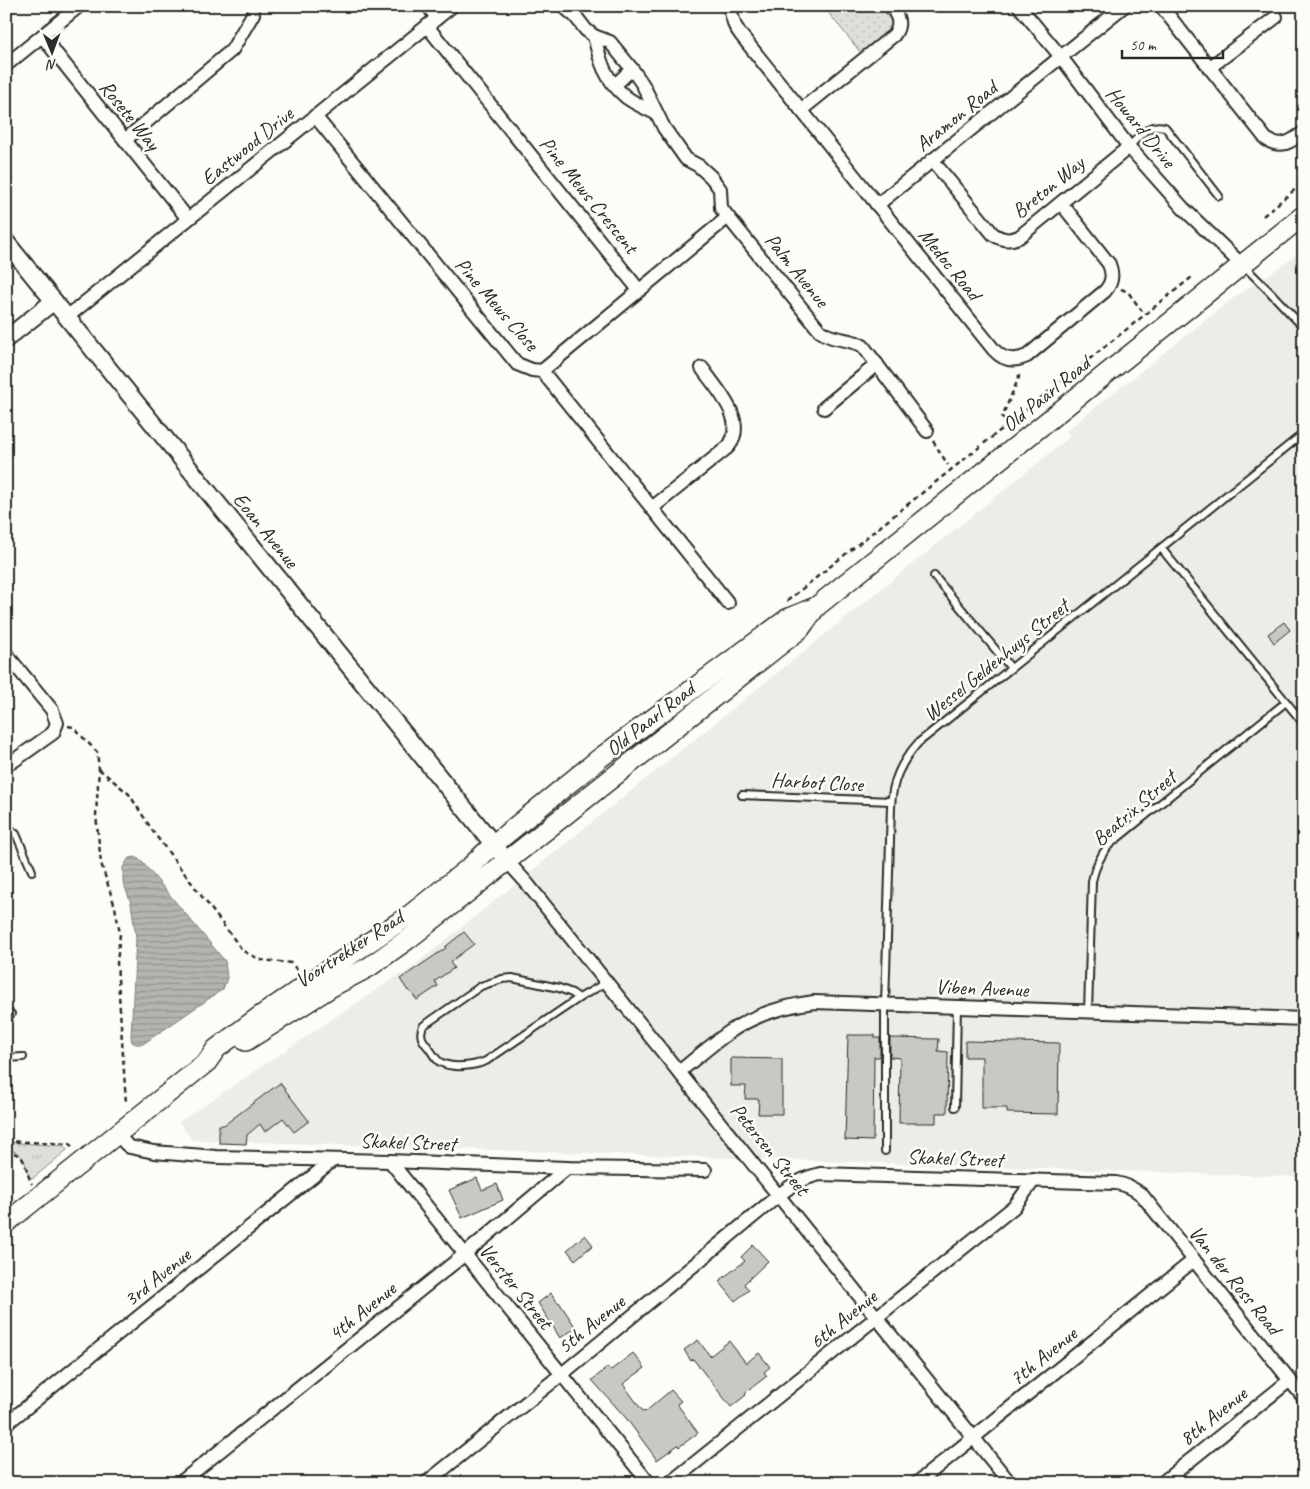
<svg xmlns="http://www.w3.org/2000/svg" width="1310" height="1489" font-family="Caveat,sans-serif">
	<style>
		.built { fill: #edece8 }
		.grass { fill: url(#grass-tufts); stroke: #858482 }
		.park { fill: url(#park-dots); stroke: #858482 }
		.water { fill: url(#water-rules); stroke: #7e7d7b }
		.building { fill: #c9c8c4; stroke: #2b2b2b }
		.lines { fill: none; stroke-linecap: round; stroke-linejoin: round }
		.service-casing { stroke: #2b2b2b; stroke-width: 10 }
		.minor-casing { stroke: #2b2b2b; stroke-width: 16 }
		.tertiary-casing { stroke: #2b2b2b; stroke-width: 20 }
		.secondary-casing { stroke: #2b2b2b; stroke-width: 22 }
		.path { stroke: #2b2b2b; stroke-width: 2.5; stroke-dasharray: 5 4; stroke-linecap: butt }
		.service { stroke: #fdfcf7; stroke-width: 6 }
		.minor { stroke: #fdfcf7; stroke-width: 12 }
		.tertiary { stroke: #fdfcf7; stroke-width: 16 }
		.secondary { stroke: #fdfcf7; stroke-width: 19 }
		.labels { text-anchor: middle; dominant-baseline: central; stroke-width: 5; stroke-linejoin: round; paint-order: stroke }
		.street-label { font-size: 21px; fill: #2b2b2b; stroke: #fdfcf7 }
	</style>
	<defs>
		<pattern id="grass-tufts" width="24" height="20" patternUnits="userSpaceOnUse" patternTransform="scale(1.25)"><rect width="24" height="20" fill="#dfdeda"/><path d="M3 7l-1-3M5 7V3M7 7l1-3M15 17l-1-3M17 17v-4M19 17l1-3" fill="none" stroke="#c0bfbb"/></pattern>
		<pattern id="park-dots" width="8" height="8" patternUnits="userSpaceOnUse" patternTransform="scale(1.25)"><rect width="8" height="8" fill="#dfdeda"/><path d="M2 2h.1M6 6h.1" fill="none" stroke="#c0bfbb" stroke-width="1.8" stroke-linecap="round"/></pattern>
		<pattern id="water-rules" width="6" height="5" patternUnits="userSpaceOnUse" patternTransform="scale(1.25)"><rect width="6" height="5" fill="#b5b4b1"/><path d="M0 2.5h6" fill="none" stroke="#939390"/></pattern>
	</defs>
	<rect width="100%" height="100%" fill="#fdfcf7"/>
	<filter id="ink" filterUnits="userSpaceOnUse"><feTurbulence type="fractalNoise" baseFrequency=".02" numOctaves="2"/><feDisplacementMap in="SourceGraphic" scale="10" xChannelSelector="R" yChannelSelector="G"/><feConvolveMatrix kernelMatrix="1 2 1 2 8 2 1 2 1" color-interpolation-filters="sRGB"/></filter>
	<g filter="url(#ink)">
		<path class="built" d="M 1304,248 L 1304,1177 L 192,1140 L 179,1122 L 397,976 L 405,973 L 1070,437 L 1066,431 L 1232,299 L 1286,263 Z"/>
		<path class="grass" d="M 6,1142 L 64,1146 L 67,1150 L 32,1179 L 29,1177 C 23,1157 26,1157 6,1147 Z"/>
		<path class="park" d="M 831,6 L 885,6 L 893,17 L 893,28 L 862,54 L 826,10 Z"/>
		<path class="water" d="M 136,857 L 143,863 L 225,961 L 227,978 L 223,989 L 143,1044 L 136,1044 L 132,1042 L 131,1037 L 136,937 L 131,903 L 123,882 L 123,867 L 129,858 Z"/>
		<g class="building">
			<path d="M 1284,622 L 1290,630 L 1274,643 L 1268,634 Z"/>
			<path d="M 464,932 L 474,944 L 450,962 L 454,968 L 435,981 L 438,986 L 417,1000 L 409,990 L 408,991 L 400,979 L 446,948 L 445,947 Z"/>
			<path d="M 848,1035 L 875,1035 L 875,1038 L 880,1038 L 880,1057 L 874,1057 L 873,1141 L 845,1140 Z"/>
			<path d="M 890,1038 L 939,1039 L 938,1051 L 948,1052 L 947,1113 L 936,1113 L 936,1123 L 899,1123 L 900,1058 L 890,1057 Z"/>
			<path d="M 965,1041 L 1059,1043 L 1058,1114 L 1007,1113 L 1007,1108 L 982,1108 L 982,1057 L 965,1057 Z"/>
			<path d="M 731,1058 L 782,1059 L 782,1114 L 758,1114 L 759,1099 L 745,1099 L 746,1086 L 731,1086 Z"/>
			<path d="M 280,1083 L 309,1121 L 294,1132 L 283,1118 L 265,1132 L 260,1124 L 247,1135 L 246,1144 L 219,1143 L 219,1125 L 224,1125 Z"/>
			<path d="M 477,1178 L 482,1190 L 497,1184 L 503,1200 L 462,1218 L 449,1190 Z"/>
			<path d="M 585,1235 L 593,1245 L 575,1260 L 567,1250 Z"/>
			<path d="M 753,1245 L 768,1261 L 744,1284 L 749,1290 L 735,1301 L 719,1281 L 745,1261 L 741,1257 Z"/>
			<path d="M 551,1293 L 558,1303 L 559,1302 L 576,1328 L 560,1338 L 538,1303 Z"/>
			<path d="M 698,1340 L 710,1356 L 729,1341 L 746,1363 L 759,1353 L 770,1367 L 764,1372 L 767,1376 L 750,1389 L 745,1394 L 746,1395 L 731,1407 L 693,1359 L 691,1361 L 684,1350 Z"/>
			<path d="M 633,1353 L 645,1368 L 623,1384 L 642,1410 L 645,1412 L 671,1390 L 681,1401 L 677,1404 L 698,1433 L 679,1447 L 678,1445 L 657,1460 L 626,1418 L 592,1380 L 608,1367 L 611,1370 Z"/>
		</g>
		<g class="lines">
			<defs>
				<g id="service">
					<path d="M 1129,147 C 1139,136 1148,123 1165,127 L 1219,196"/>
					<path d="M 1244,266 L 1271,293 L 1304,328"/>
					<path d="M 1161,548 L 1304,724"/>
					<path d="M 934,576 L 1011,668"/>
					<path d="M 742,795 L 891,801"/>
					<path d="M 6,826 L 16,834 L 32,871"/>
					<path d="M 579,998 L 486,1061 C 474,1066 452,1069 440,1062 C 435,1059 432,1052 428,1047 C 422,1040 419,1035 423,1026 L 481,986 L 502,979 L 512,978 L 559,988 L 572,993 L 579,998 L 607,982"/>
					<path d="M 1088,1012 L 1092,881 C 1095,867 1100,856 1109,845 L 1286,702"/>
					<path d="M 6,1015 L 11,1014"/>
					<path d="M 6,1058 L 23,1057"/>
					<path d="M 955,1107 L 957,1007"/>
					<path d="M 885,1151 L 885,1005 L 891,807 C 892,781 901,762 918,743 L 1304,433"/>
				</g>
				<g id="minor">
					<path d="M 428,6 L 437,18"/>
					<path d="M 563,6 L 576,17 L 586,30 L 594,36 L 610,42 L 632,69 L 643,85 L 664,128 L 686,159 L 699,166 L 711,177 L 720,189 L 721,208 L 728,217 L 820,331 C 833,341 850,338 863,346 L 927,431"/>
					<path d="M 729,6 L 735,26 L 741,35 L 994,350 C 1003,360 1014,362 1027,356 L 1105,291 C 1113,282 1113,274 1109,264 L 1061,203"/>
					<path d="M 1019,6 L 1061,57 L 1129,147 L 1183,208 L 1242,265"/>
					<path d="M 1161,6 L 1266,139 C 1281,149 1291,142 1304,132"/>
					<path d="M 427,26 L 639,290"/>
					<path d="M 42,36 L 188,219"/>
					<path d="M 594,36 C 600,61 605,80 626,97 C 635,104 648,109 657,114"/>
					<path d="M 6,65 L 79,6"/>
					<path d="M 1209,68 L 1276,17"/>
					<path d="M 615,85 L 632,69"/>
					<path d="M 801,110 L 894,35 C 902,24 898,15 890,6"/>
					<path d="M 315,116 L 517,364 L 532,370 L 542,371 L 728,603"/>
					<path d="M 125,140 L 232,50 L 253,14"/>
					<path d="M 932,160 L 993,234 C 1002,240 1009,241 1019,237 L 1129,147"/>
					<path d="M 877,205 L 1124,6"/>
					<path d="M 67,317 L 452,6"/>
					<path d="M 542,371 L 728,217"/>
					<path d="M 824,408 L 877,364"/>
					<path d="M 652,508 L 728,447 C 749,421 717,390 702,368"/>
					<path d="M 6,654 L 52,710 L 57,723 L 53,733 L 12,762 L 6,763"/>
					<path d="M 507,861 L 525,881 L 1010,1483"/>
					<path d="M 679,1072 C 695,1059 711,1045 728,1033 C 753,1015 784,1006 814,1002 L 1304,1019"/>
					<path d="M 117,1134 L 126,1144 L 130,1147 L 154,1152 L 216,1157 L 390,1161 L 567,1168 L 705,1170"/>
					<path d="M 390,1161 L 649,1483"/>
					<path d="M 6,1424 L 333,1160"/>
					<path d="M 180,1483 L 465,1254 L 567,1168"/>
					<path d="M 426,1483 L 562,1374 L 779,1195 C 793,1184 803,1178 820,1174 L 1116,1183 C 1127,1185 1133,1188 1142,1195 L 1304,1398"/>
					<path d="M 670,1483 L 1014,1207 L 1034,1180"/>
					<path d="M 917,1483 L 1194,1260"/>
					<path d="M 1162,1483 L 1290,1380"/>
				</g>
				<g id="tertiary">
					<path d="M 6,242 L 507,861"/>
					<path d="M 6,339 L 54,301"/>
				</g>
				<g id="secondary">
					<path d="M 246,1041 L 333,986 L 369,967 L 411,937 L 800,629 L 816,607"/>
					<path d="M 6,1223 L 207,1062 L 216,1049 L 260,1016 L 411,914 L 470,867 L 494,844 L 600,758 L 787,619 L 816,607 L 1304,215"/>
				</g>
			</defs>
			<use href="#service" class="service-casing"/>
			<use href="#minor" class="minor-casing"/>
			<use href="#tertiary" class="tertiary-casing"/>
			<use href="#secondary" class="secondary-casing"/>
			<g class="path">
				<path d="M 1263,216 L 1304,182"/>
				<path d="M 1121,289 L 1128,292 L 1142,311"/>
				<path d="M 1005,420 L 1002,417 L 1019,377 L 1018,371"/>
				<path d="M 933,441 L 948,465"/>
				<path d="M 787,601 L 1192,277"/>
				<path d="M 68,726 L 73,727 L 97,752 L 99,769 L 96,815 L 101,863 L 115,907 L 120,934 L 117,963 L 126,1103"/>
				<path d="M 99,769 L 129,794 L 154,833 L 243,951 L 261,960 L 291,963 L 298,971"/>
				<path d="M 6,1141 L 70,1144 L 72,1147"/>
				<path d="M 6,1149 C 11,1152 17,1154 21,1157 C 27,1164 27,1176 32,1184"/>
			</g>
			<use href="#service" class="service"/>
			<use href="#minor" class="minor"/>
			<use href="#tertiary" class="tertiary"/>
			<use href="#secondary" class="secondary"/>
		</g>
	</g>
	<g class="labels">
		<g class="street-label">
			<text transform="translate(130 115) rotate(51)">Rosete Way</text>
			<text transform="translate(956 116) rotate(-39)">Aramon Road</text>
			<text transform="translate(1141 127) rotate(51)">Howard Drive</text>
			<text transform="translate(247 146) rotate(-39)">Eastwood Drive</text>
			<text transform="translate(1048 187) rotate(-39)">Breton Way</text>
			<text transform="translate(589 195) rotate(51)">Pine Mews Crescent</text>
			<text transform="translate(950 264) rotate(51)">Medoc Road</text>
			<text transform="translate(797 270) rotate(51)">Palm Avenue</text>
			<text transform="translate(497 304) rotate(49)">Pine Mews Close</text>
			<text transform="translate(1046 394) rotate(-39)">Old Paarl Road</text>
			<text transform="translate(266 530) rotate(51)">Eoan Avenue</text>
			<text transform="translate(996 660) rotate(-39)">Wessel Geldenhuys Street</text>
			<text transform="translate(650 719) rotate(-38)">Old Paarl Road</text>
			<text transform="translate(817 782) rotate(3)">Harbot Close</text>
			<text transform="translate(1134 808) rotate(-41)">Beatrix Street</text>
			<text transform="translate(349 949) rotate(-33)">Voortrekker Road</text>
			<text transform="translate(982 988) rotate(2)">Viben Avenue</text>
			<text transform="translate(408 1142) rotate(2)">Skakel Street</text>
			<text transform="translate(770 1149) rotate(51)">Petersen Street</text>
			<text transform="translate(955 1158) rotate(2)">Skakel Street</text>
			<text transform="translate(157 1277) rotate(-39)">3rd Avenue</text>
			<text transform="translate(1235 1280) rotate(51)">Van der Ross Road</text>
			<text transform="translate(516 1286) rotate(51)">Verster Street</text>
			<text transform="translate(362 1311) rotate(-39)">4th Avenue</text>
			<text transform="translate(843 1319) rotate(-39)">6th Avenue</text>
			<text transform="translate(591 1324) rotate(-39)">5th Avenue</text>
			<text transform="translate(1043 1356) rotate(-39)">7th Avenue</text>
			<text transform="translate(1213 1416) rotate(-39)">8th Avenue</text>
		</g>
	</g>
	<rect width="1310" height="1489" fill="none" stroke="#fdfcf7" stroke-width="25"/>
	<rect x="12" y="12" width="1285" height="1464" fill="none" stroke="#2b2b2b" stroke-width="2" filter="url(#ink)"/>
	<g transform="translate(52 52) rotate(179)" stroke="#fdfcf7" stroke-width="4" paint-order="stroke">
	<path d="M0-4L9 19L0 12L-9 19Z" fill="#2b2b2b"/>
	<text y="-8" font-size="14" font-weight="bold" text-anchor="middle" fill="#2b2b2b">N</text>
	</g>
	<path d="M1122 50v8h101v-8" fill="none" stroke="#2b2b2b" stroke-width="2.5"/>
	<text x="1130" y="50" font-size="15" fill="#2b2b2b" stroke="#fdfcf7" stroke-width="4" paint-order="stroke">50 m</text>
</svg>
